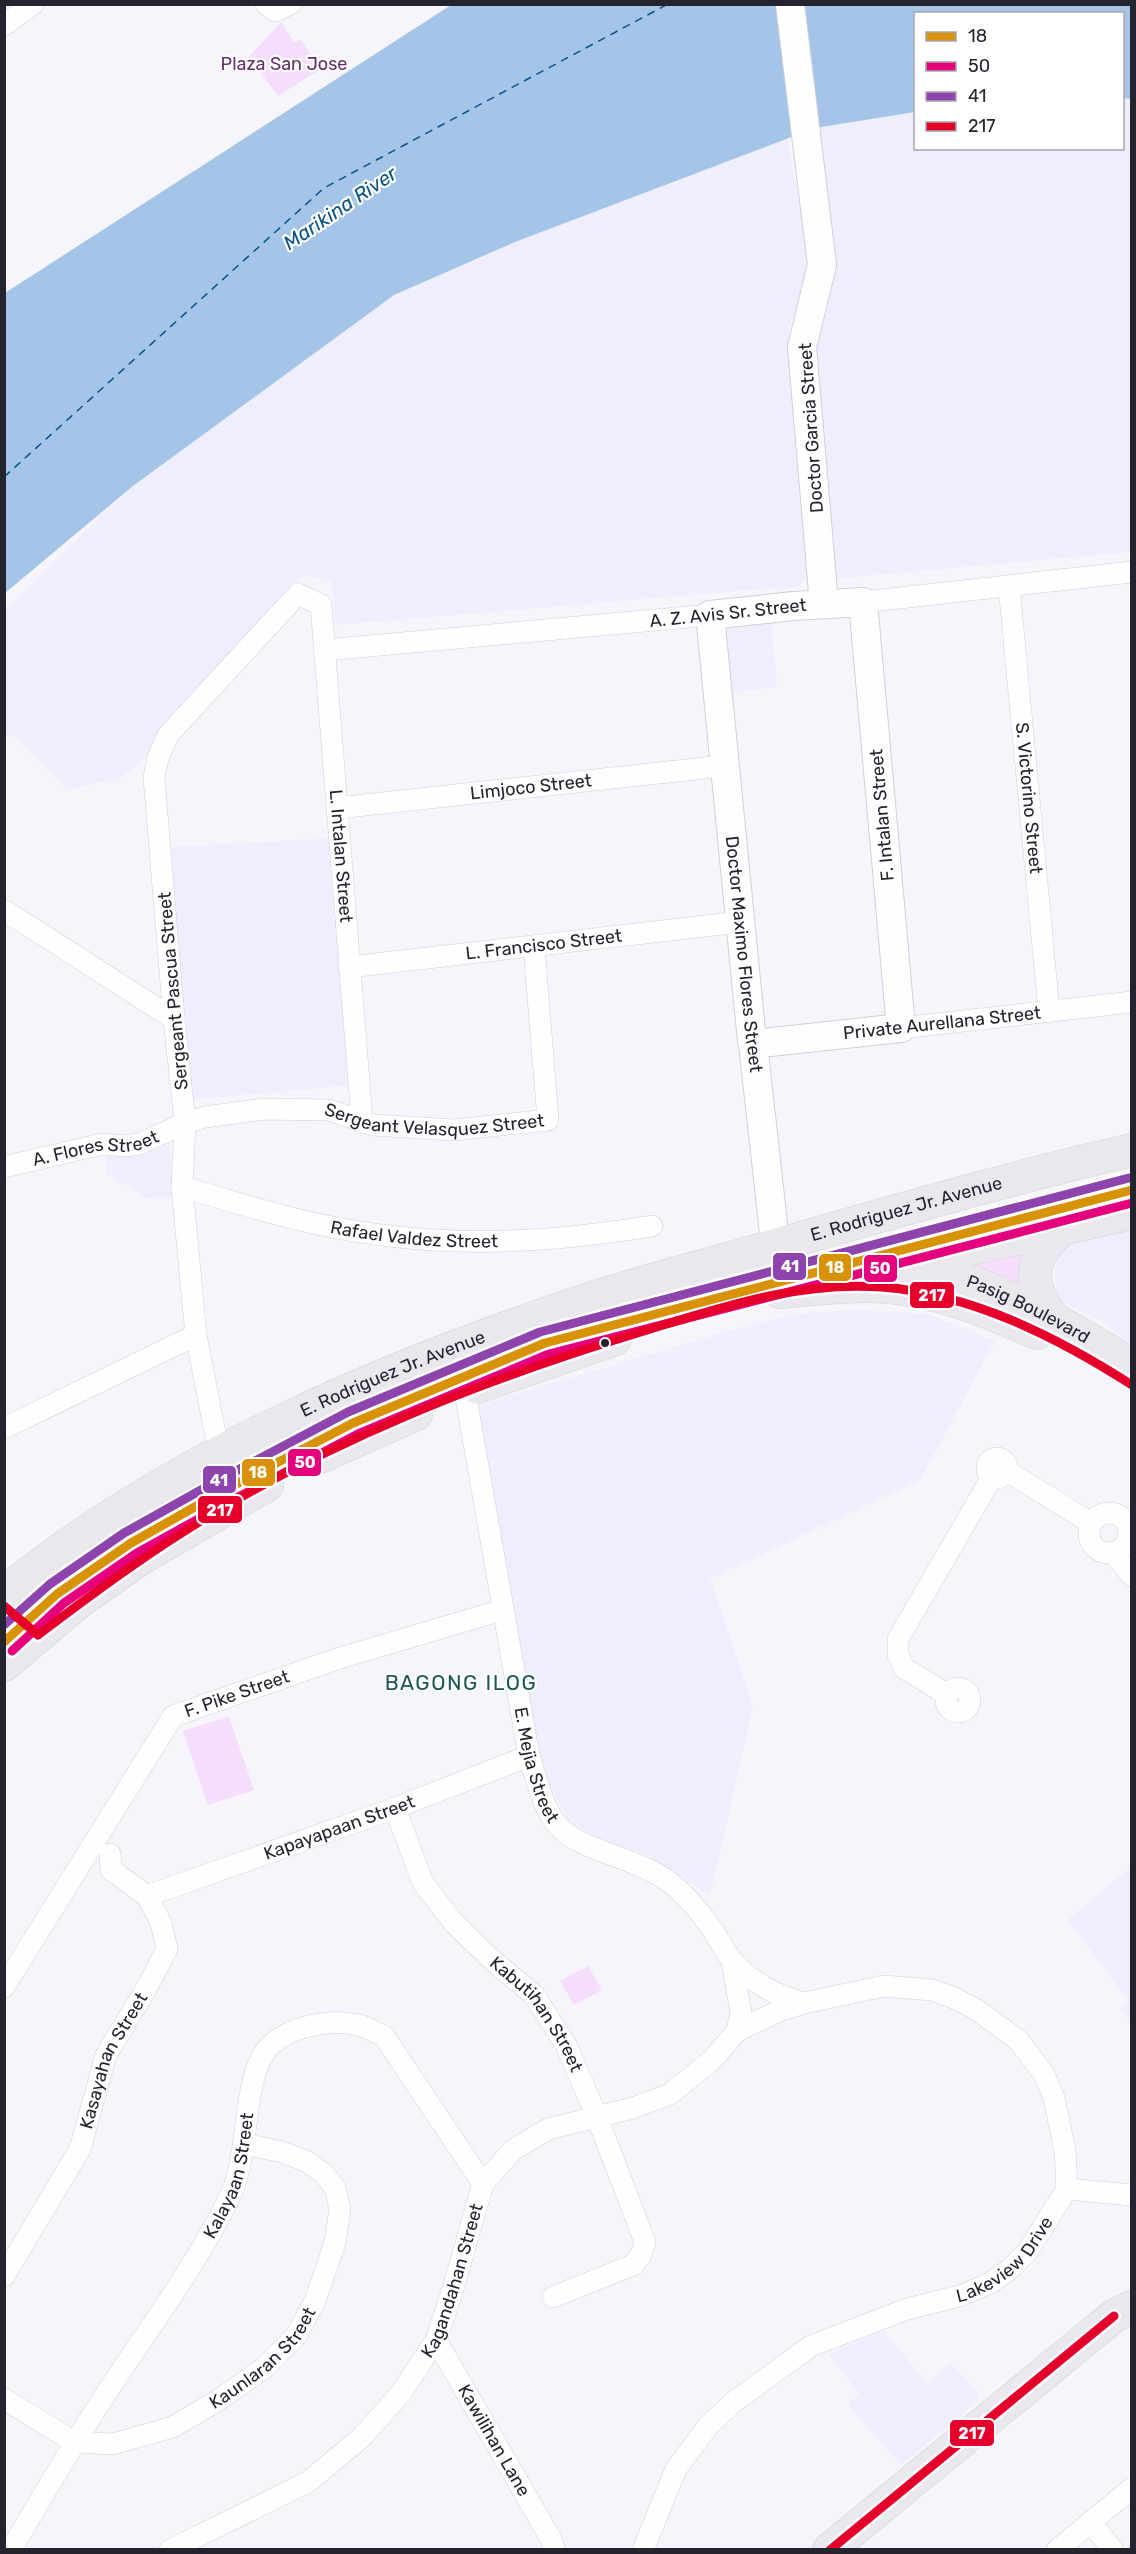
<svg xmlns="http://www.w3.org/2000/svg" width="1136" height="2554" font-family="Rubik,sans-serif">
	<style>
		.built { fill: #eeeefd }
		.green { fill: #f5ddfc }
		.water { fill: #a4c5e7 }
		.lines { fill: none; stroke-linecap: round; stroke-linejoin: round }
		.ferry { stroke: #09528a; stroke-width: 1.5; stroke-dasharray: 8 6; stroke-linecap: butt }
		.street-casing { stroke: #d0d0d9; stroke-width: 22 }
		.secondary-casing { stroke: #d0d0d9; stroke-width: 30 }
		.primary-casing { stroke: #d3d3d8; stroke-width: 34 }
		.street { stroke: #fefefe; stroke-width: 21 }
		.secondary { stroke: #fefefe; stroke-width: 28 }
		.primary { stroke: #eae7ee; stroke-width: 33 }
		.primary-bridge-casing { stroke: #d3d3d8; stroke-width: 34; stroke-linecap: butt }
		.primary-bridge { stroke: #eae7ee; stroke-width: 33 }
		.bus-1-casing { stroke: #fff; stroke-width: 14 }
		.bus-2-casing { stroke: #fff; stroke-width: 14 }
		.bus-3-casing { stroke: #fff; stroke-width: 14 }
		.bus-4-casing { stroke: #fff; stroke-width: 14 }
		.bus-1 { stroke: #d79207; stroke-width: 9 }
		.bus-2 { stroke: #e5007d; stroke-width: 9 }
		.bus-3 { stroke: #8e44ad; stroke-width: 9 }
		.bus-4 { stroke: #e4002b; stroke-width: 9 }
		.bus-dot { fill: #24242f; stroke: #fff; stroke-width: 2 }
		.labels { text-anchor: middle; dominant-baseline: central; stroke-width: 4.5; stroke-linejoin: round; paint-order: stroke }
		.park-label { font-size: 18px; fill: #622e6b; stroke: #fff }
		.street-label { font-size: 18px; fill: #24242f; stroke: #fff }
		.water-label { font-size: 20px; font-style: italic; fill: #09528a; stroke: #fff }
		.quarter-label { font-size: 21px; letter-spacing: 1.5px; fill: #1b5756; stroke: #fff }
		.line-badge { stroke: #fff; stroke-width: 2 }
		.badge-label { font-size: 16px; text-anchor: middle; font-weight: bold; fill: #fff }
	</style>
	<rect width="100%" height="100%" fill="#f5f5fb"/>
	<g class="built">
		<path d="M 1123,98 L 1131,99 L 1131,552 L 831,579 L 811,372 L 815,128 L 915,112 L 916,148 L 1122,148 Z"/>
		<path d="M 787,139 L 812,265 L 788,330 L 807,577 L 798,586 L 336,625 L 332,581 L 304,575 L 143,759 L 121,778 L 68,790 L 13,735 L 5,736 L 5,610 L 133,486 L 394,295 L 515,242 Z"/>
		<path d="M 771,620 L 777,687 L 724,693 L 721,628 Z"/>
		<path d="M 334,838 L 354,1085 L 189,1100 L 171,847 Z"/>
		<path d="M 169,1142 L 174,1199 L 148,1199 L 106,1173 L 106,1150 Z"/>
		<path d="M 1131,1227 L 1131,1343 L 1099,1319 L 1057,1300 L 1055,1271 L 1061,1243 Z"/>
		<path d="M 860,1310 L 928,1314 L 995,1341 L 920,1480 L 710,1579 L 753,1706 L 710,1896 L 645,1854 L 603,1841 L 569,1822 L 539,1765 L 472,1407 L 759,1322 L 806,1313 Z"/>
		<path d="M 1131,1867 L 1131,2023 L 1120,2009 L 1129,2001 L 1068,1920 Z"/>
		<path d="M 883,2331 L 928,2384 L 950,2363 L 978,2392 L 976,2394 L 980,2399 L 901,2465 L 848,2405 L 859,2394 L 829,2354 Z"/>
	</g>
	<g class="green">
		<path d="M 281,22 L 294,42 L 301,40 L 321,69 L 278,96 L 249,57 Z"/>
		<path d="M 1028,1247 L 1024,1293 L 951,1267 Z"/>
		<path d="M 229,1716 L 254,1790 L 208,1805 L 183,1731 Z"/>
		<path d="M 588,1966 L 602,1990 L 574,2005 L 560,1981 Z"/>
	</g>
	<path class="water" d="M 451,5 L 1131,5 L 1131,99 L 1123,98 L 1122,14 L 916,14 L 915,112 L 815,128 L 515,242 L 394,295 L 133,486 L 5,593 L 5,293 Z"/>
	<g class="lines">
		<path class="ferry" d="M 4,477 L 324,188 L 668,4"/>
		<defs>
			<g id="street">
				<path d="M 266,4 L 275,11 L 291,4"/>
				<path d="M 4,25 L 33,4"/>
				<path id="s1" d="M 1009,586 L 1049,1011"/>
				<path d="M 863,602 L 1132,572"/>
				<path d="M 325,650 L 710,615"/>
				<path id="s2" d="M 337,808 L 723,766"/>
				<path d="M 4,910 L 174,1019"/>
				<path id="s3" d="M 349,967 L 740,922"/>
				<path d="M 901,1028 L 1132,1002"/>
				<path id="s4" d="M 4,1167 L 102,1144 L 125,1146 L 139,1144 L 185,1123 L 205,1117 L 265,1109 L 329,1110 L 373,1125 L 454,1130 L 548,1120 L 534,947"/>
				<path id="s5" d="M 182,1187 C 226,1199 269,1214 313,1223 C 429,1249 535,1245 652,1226"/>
				<path id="s6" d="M 465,1392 L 529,1756 C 537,1779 542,1808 559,1827 C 580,1850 635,1858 665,1879 C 685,1893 700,1911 714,1932 C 720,1942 726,1954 734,1963 C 754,1984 776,1995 804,2003"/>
				<path d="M 4,1428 L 196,1335"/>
				<path id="s7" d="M 219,1453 L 196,1335 L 182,1187 L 185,1123 L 174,1019 L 154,778 L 158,758 L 168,735 L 298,594 L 321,605 L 362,1120"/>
				<circle cx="997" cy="1468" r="10"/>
				<path d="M 1007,1471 L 1091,1523"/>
				<circle cx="1109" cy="1533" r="20"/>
				<path d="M 1113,1553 L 1132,1576"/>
				<circle cx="958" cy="1700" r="12"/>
				<path d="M 948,1695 L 904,1668 L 898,1655 L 898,1639 L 992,1477"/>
				<path id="s8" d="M 395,1808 L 423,1883 L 454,1923 L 492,1960 L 534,1995 L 566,2045 L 597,2117 L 645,2242 L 641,2255 L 633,2265 L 553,2297"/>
				<path id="s9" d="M 147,1896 L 395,1808 L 529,1756"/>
				<path id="s10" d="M 4,1987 L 173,1716 L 340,1658 L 502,1610"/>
				<path d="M 1067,2189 L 1132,2195"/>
				<path id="s11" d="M 4,2276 L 80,2149 L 106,2055 L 145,1991 L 167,1949 L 161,1923 L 147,1896 L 111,1870 L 110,1854"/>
				<path id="s12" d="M 436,2340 L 551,2539 L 555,2550"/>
				<path id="s13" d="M 4,2399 L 74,2442 L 113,2444 L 173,2427 L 220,2399 L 264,2368 L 296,2336 L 315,2301 L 335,2243 L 340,2209 L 335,2188 L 324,2174 L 306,2161 L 282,2152 L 245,2144"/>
				<path d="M 1090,2522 L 1113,2550"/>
				<path id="s14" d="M 11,2550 C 44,2493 77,2437 113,2383 C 154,2321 199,2261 231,2194 C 250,2154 242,2075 269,2047 C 289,2026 332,2018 359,2025 C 367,2027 376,2033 384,2036 L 483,2184"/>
				<path id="s15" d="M 170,2550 L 308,2482 L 362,2437 L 401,2393 L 436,2340 L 453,2289 L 483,2184 L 513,2150 L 548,2129 L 633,2108 L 670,2094 L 712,2060 L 737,2031 L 741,2013 L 732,1962"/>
				<path id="s16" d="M 643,2550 L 676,2469 L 709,2425 L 735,2401 L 811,2346 L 907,2309 L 963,2295 L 990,2283 L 1010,2269 L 1027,2252 L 1067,2189 L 1065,2151 L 1054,2098 L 1044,2074 L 1018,2040 L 977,2010 L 952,1997 L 932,1990 L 884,1986 L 804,2003 L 779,2011 L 737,2031"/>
				<path d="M 1057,2550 L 1132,2488"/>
			</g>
			<g id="secondary">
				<path d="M 790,4 L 822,265 L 802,347 L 824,604"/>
				<path id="s17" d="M 753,1044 L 901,1028 L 863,602 L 794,606 L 710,615 L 752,1041 L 753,1044 C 762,1127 772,1209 780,1292"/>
			</g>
			<g id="primary">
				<path d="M 929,1258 L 1132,1213"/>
				<path id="s18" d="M 911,1264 C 992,1282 1062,1322 1132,1365"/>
				<path d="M 780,1292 C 809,1289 838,1286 868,1286 C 927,1286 983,1309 1037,1333"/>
				<path d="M 1054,1319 C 1026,1284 1029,1257 1063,1228"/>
				<path d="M 477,1387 L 615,1339"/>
				<path d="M 315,1459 L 416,1414"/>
				<path id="s19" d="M 4,1593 C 173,1455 393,1364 599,1296 C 656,1278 713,1264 770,1247 C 890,1213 1010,1178 1132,1150"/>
				<path d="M 4,1665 L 80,1601 L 138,1560 L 267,1485"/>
				<path d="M 829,2550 L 1114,2316 L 1132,2307"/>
			</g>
		</defs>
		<use href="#street" class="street-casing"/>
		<use href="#secondary" class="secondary-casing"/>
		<use href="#primary" class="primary-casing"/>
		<use href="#street" class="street"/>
		<use href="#secondary" class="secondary"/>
		<use href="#primary" class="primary"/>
		<defs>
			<path id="primary-bridge" d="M 4,1642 L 57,1594 L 131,1543 L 223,1491 L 353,1423 L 545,1343 L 1132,1190"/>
		</defs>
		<use href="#primary-bridge" class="primary-bridge-casing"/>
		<use href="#primary-bridge" class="primary-bridge"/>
		<defs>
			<path id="bus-1" d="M 4,1642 L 57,1594 L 131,1543 L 223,1491 L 353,1423 L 545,1343 L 1132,1190"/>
			<path id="bus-2" d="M 12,1651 L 64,1603 L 137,1553 L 229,1502 L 358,1434 L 549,1354 L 1132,1203"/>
			<path id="bus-3" d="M 4,1625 L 50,1584 L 124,1533 L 217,1481 L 348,1412 L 540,1332 L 1129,1178"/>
			<g id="bus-4">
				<path d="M 4,1606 L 38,1635 C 84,1600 131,1565 180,1534 C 323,1442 485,1379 647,1330 C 725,1306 800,1281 882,1287 C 972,1294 1057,1337 1132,1385"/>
				<path d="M 830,2550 L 1114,2316"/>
			</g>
		</defs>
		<use href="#bus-1" class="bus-1-casing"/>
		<use href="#bus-2" class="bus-2-casing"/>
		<use href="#bus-3" class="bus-3-casing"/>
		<use href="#bus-4" class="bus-4-casing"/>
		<use href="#bus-1" class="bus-1"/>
		<use href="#bus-2" class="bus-2"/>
		<use href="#bus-3" class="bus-3"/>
		<use href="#bus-4" class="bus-4"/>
	</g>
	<circle class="bus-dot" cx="605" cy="1343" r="5"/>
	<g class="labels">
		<g class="park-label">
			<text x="284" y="64">Plaza San Jose</text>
		</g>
		<g class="street-label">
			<text transform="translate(811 428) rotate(-94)">Doctor Garcia Street</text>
			<text transform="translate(728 613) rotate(-6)">A. Z. Avis Sr. Street</text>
			<text stroke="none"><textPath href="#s2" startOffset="195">Limjoco Street</textPath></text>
			<text stroke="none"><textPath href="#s1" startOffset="213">S. Victorino Street</textPath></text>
			<text transform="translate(882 815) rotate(-95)">F. Intalan Street</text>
			<text stroke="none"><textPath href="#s7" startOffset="1194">L. Intalan Street</textPath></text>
			<text stroke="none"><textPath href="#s3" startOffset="196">L. Francisco Street</textPath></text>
			<text stroke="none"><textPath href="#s17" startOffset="1071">Doctor Maximo Flores Street</textPath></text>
			<text transform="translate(173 991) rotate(-95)">Sergeant Pascua Street</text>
			<text transform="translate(942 1023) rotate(-6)">Private Aurellana Street</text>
			<text stroke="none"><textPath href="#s4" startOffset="441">Sergeant Velasquez Street</textPath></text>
			<text stroke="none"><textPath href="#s4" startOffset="94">A. Flores Street</textPath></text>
			<text stroke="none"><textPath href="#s19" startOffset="988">E. Rodriguez Jr. Avenue</textPath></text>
			<text stroke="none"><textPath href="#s5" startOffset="238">Rafael Valdez Street</textPath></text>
			<text stroke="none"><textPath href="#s18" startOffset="126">Pasig Boulevard</textPath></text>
			<text stroke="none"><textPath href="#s19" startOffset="448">E. Rodriguez Jr. Avenue</textPath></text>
			<text stroke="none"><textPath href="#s10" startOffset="387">F. Pike Street</textPath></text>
			<text stroke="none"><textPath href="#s6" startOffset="380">E. Mejia Street</textPath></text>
			<text stroke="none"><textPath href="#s9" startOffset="204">Kapayapaan Street</textPath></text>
			<text stroke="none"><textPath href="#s8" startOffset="255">Kabutihan Street</textPath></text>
			<text stroke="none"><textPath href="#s11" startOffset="243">Kasayahan Street</textPath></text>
			<text stroke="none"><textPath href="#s14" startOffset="436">Kalayaan Street</textPath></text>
			<text stroke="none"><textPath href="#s16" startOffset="488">Lakeview Drive</textPath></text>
			<text stroke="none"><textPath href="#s15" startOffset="408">Kagandahan Street</textPath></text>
			<text stroke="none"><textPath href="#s13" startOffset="298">Kaunlaran Street</textPath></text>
			<text stroke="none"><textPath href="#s12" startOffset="116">Kawilihan Lane</textPath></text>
		</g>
		<g class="water-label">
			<text transform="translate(340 208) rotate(-34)">Marikina River</text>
		</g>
		<g class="quarter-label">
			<text x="461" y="1682">BAGONG ILOG</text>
		</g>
	</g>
	<g class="line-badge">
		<rect x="772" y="1252" width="35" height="29" rx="6" fill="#8e44ad"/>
		<rect x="818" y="1253" width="34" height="29" rx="6" fill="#d79207"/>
		<rect x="863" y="1254" width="35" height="29" rx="6" fill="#e5007d"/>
		<rect x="909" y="1281" width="46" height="28" rx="6" fill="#e4002b"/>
		<rect x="287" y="1448" width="35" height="29" rx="6" fill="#e5007d"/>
		<rect x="241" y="1458" width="35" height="29" rx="6" fill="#d79207"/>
		<rect x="202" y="1465" width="35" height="29" rx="6" fill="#8e44ad"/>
		<rect x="197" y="1495" width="46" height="29" rx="6" fill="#e4002b"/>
		<rect x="949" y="2419" width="46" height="28" rx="6" fill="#e4002b"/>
	</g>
	<g class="badge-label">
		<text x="790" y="1272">41</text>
		<text x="835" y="1273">18</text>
		<text x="880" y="1274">50</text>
		<text x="932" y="1301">217</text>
		<text x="305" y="1468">50</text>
		<text x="258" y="1478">18</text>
		<text x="219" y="1486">41</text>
		<text x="220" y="1516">217</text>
		<text x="972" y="2439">217</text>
	</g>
	<rect width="1136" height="2554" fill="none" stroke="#24242f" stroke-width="12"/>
	<rect x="914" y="12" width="210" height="138" fill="#ffffff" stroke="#a7a7ac" stroke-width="1.5"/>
	<rect x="926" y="32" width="30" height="9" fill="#d79207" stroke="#a7a7ac" stroke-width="1.5"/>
	<text x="968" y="42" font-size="18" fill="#24242f">18</text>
	<rect x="926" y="62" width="30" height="9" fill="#e5007d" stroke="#a7a7ac" stroke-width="1.5"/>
	<text x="968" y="72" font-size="18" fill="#24242f">50</text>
	<rect x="926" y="92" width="30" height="9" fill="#8e44ad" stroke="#a7a7ac" stroke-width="1.5"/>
	<text x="968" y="102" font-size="18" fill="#24242f">41</text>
	<rect x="926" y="122" width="30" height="9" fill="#e4002b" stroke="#a7a7ac" stroke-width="1.5"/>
	<text x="968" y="132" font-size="18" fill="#24242f">217</text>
</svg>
